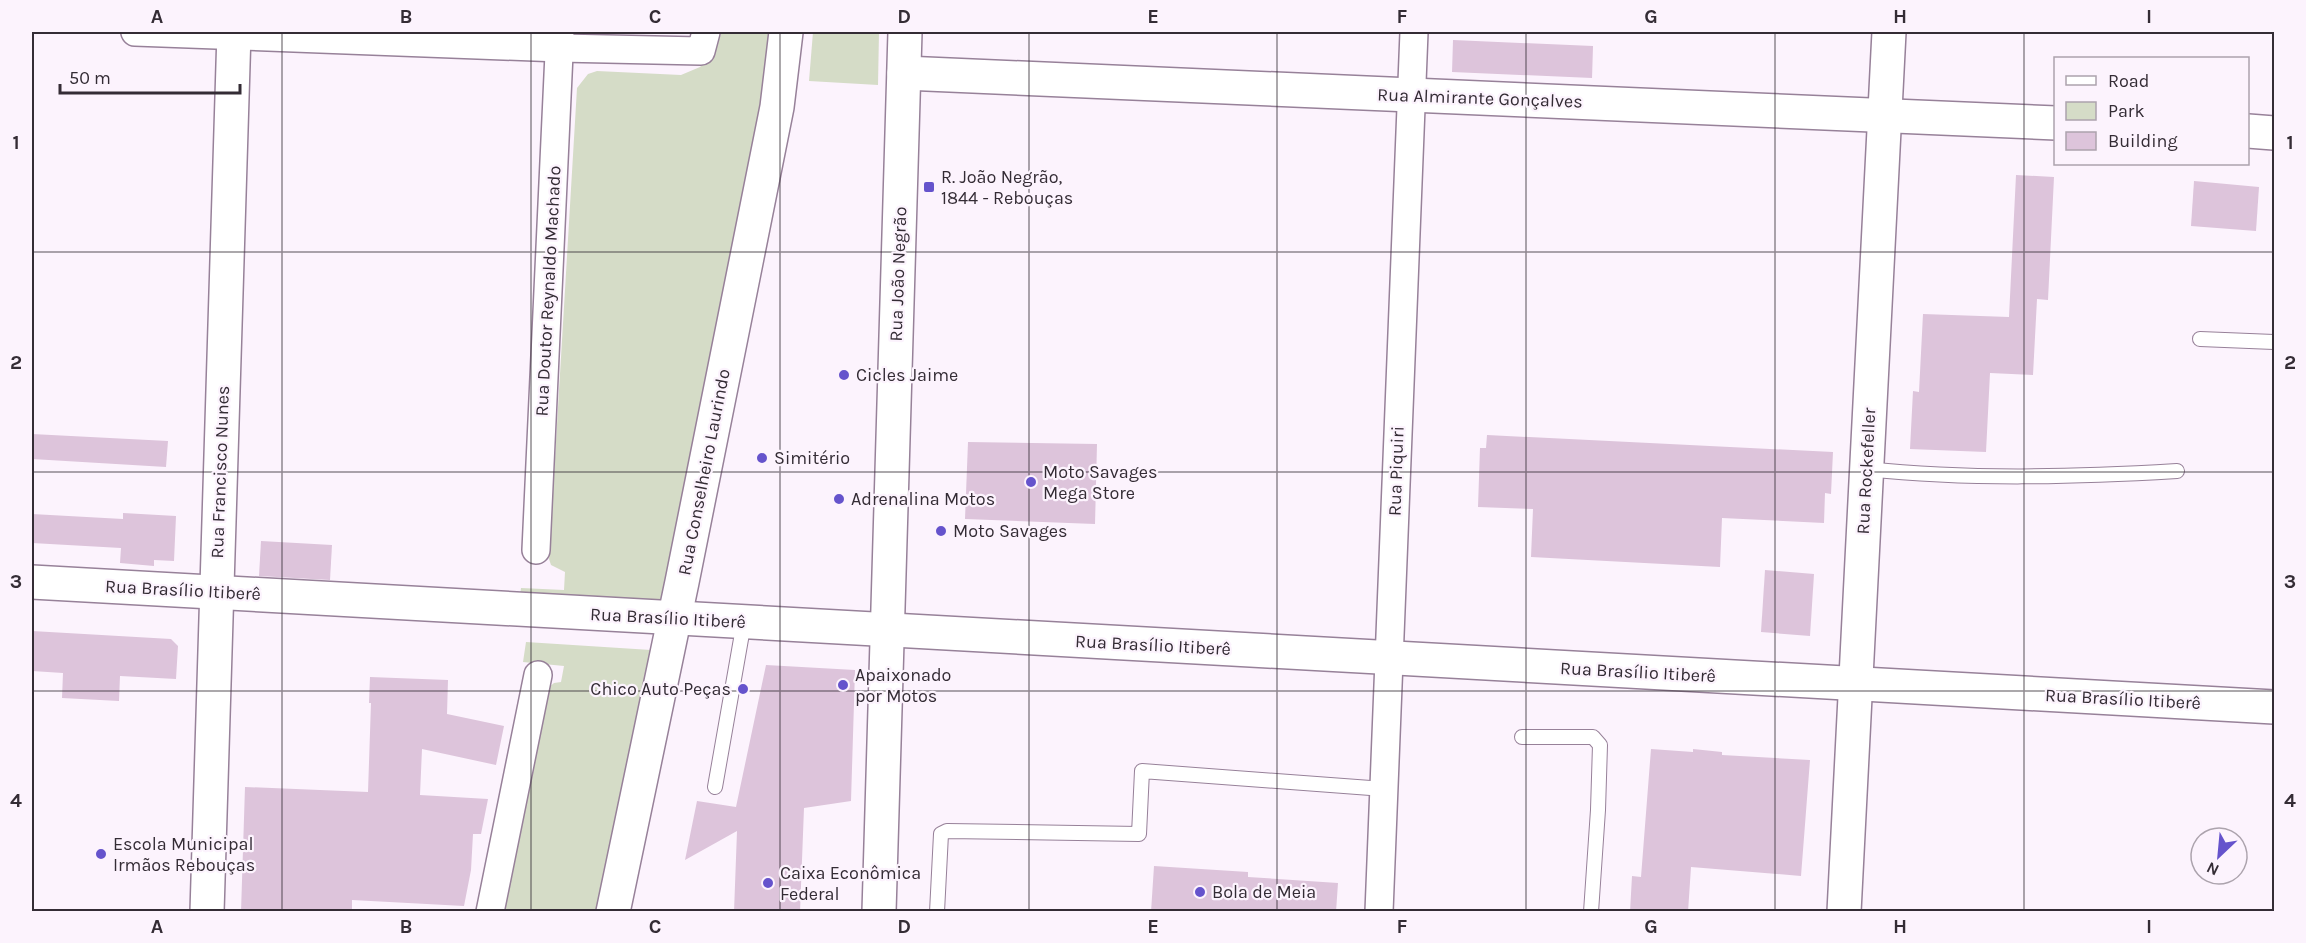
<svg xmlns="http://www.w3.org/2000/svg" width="2306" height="943" font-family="Karla,sans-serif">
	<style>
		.green { fill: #d5dcc7 }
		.building { fill: #ddc4db }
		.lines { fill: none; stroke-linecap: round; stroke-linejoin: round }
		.lane-casing { stroke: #978199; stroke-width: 16 }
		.street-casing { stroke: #978199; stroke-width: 30 }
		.secondary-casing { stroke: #978199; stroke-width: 36 }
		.primary-casing { stroke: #978199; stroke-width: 36 }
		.lane { stroke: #fff; stroke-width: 14 }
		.street { stroke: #fff; stroke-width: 27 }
		.secondary { stroke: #fff; stroke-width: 33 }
		.primary { stroke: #fff; stroke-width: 33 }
		.grid { fill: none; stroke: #342c35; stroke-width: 1.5; stroke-opacity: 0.55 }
		.poi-dot { fill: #6553cc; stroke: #fcf3fd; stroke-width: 2 }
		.labels { text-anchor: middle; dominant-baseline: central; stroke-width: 4.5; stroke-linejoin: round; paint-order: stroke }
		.street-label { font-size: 18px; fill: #342c35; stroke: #fcf3fd }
		.poi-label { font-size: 18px; fill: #342c35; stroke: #fcf3fd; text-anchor: start }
		.neatline { fill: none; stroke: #342c35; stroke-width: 2 }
		.grid-label { font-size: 20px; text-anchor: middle; font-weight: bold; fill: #342c35 }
	</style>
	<rect width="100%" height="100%" fill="#fcf3fd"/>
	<g class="green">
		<path d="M 722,32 L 778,32 L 665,594 L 660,603 L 519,604 L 521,588 L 564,590 L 565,572 L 551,565 L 549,559 L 577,88 L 588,74 L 597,71 L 681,75 L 700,67 L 712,55 Z"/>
		<path d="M 813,32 L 879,32 L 878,85 L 809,81 Z"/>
		<path d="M 526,642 L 651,650 L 600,911 L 502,912 L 548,688 L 554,683 L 561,682 L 564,666 L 523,662 Z"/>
	</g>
	<g class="building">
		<path d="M 1453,40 L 1593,46 L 1592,78 L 1452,72 Z"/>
		<path d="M 2016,175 L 2054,177 L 2048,300 L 2037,299 L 2033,375 L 1990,373 L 1986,452 L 1910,449 L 1913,391 L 1919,392 L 1923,314 L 2009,317 Z"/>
		<path d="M 2194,181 L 2259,187 L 2256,231 L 2191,226 Z"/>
		<path d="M 32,434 L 168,441 L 166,467 L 32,459 Z"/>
		<path d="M 1487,435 L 1833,452 L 1831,494 L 1825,493 L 1824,523 L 1722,518 L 1720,567 L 1531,557 L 1533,509 L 1478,507 L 1480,448 L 1486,448 Z"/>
		<path d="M 968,442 L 1097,444 L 1095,524 L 965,519 Z"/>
		<path d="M 123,513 L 176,516 L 174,561 L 154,560 L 154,566 L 120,563 L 121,548 L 32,543 L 32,514 L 123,519 Z"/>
		<path d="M 261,541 L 332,545 L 330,580 L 259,576 Z"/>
		<path d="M 1765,570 L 1814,574 L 1810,636 L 1761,632 Z"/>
		<path d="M 32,631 L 171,639 L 178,646 L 176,679 L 120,676 L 119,701 L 62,698 L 63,673 L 32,671 Z"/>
		<path d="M 766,665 L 855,670 L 851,801 L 804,808 L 800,912 L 734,912 L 737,831 L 685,860 L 697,801 L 736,807 Z"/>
		<path d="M 370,677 L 448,680 L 447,714 L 504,726 L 496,765 L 422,749 L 420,795 L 488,799 L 481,834 L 473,834 L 471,870 L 464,906 L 352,900 L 352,912 L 241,912 L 245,787 L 368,792 L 371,703 L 369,703 Z"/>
		<path d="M 1651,749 L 1693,752 L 1693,749 L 1722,752 L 1722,755 L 1810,760 L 1801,876 L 1691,867 L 1688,912 L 1630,912 L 1632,876 L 1641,877 Z"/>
		<path d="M 1154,866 L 1248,872 L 1248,877 L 1338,883 L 1336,912 L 1151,912 Z"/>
	</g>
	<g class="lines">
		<defs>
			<g id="lane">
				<path d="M 2200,339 L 2274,342"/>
				<path d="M 1867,469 C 1970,480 2074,477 2177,471"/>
				<path d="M 1522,737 L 1593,737 L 1600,745 L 1598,810 L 1591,912"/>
				<path d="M 715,787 L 744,622"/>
				<path d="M 937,912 L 941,834 L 947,831 L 1139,834 L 1142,771 L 1384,789"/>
			</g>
			<g id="street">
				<path d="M 135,32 L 560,48 L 701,51 L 706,32"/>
				<path d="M 536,550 L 560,32"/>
				<path d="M 490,912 L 538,675"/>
				<path d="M 1379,912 L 1414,32"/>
			</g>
			<g id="secondary">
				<path d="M 904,73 L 2056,123"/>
				<path d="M 2248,131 L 2274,133"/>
				<path d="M 32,582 L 2274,707"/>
				<path d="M 613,912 L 682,582 L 777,107 L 786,32"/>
				<path d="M 879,912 L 905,32"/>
			</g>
			<g id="primary">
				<path d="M 207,912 L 234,32"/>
				<path d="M 1844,912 L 1889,32"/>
			</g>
		</defs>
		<use href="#lane" class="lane-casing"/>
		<use href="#street" class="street-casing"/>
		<use href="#secondary" class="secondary-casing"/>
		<use href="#primary" class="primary-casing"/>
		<use href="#lane" class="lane"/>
		<use href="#street" class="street"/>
		<use href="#secondary" class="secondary"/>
		<use href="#primary" class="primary"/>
	</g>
	<path class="grid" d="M 282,32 L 282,912M 531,32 L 531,912M 780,32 L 780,912M 1029,32 L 1029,912M 1277,32 L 1277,912M 1526,32 L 1526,912M 1775,32 L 1775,912M 2024,32 L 2024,912M 32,252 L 2274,252M 32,472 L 2274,472M 32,691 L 2274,691"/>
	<g class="poi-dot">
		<rect x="923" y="181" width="12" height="12" rx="3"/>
		<circle cx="844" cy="375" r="6"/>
		<circle cx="762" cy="458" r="6"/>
		<circle cx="1031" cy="482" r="6"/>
		<circle cx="839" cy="499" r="6"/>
		<circle cx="941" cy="531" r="6"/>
		<circle cx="843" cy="685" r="6"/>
		<circle cx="743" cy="689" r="6"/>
		<circle cx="101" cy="854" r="6"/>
		<circle cx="768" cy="883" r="6"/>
		<circle cx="1200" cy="892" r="6"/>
	</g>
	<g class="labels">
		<g class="street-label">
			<text transform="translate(1480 98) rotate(2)">Rua Almirante Gonçalves</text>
			<text transform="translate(898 274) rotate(-88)">Rua João Negrão</text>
			<text transform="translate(548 291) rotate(-87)">Rua Doutor Reynaldo Machado</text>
			<text transform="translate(1396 471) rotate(-88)">Rua Piquiri</text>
			<text transform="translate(1866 471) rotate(-87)">Rua Rockefeller</text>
			<text transform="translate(220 472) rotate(-88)">Rua Francisco Nunes</text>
			<text transform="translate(704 472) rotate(-79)">Rua Conselheiro Laurindo</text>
			<text transform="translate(183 590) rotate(3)">Rua Brasílio Itiberê</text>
			<text transform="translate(668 618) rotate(3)">Rua Brasílio Itiberê</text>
			<text transform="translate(1153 645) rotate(3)">Rua Brasílio Itiberê</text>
			<text transform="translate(1638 672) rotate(3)">Rua Brasílio Itiberê</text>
			<text transform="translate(2123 699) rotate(3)">Rua Brasílio Itiberê</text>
		</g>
		<g class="poi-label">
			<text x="941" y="177">R. João Negrão,<tspan x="941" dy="21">1844 - Rebouças</tspan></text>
			<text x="856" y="375">Cicles Jaime</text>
			<text x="774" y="458">Simitério</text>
			<text x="1043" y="472">Moto Savages<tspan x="1043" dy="21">Mega Store</tspan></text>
			<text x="851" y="499">Adrenalina Motos</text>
			<text x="953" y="531">Moto Savages</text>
			<text x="855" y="675">Apaixonado<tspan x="855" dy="21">por Motos</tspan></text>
			<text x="731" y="689" text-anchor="end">Chico Auto Peças</text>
			<text x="113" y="844">Escola Municipal<tspan x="113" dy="21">Irmãos Rebouças</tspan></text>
			<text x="780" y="873">Caixa Econômica<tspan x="780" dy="21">Federal</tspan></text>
			<text x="1212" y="892">Bola de Meia</text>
		</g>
	</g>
	<rect width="2306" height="943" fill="none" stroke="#fcf3fd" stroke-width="66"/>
	<rect x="2054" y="57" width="195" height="108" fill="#fcf3fd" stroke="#aca3ad" stroke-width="1.5"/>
	<rect x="2066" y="76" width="30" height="9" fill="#ffffff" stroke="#aca3ad" stroke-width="1.5"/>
	<text x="2108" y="87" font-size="18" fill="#342c35">Road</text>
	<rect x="2066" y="102" width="30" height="18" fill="#d5dcc7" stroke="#aca3ad" stroke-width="1.5"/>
	<text x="2108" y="117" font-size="18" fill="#342c35">Park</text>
	<rect x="2066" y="132" width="30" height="18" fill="#ddc4db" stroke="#aca3ad" stroke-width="1.5"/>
	<text x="2108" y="147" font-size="18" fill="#342c35">Building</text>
	<g transform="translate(2219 856) rotate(206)"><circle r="28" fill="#fcf3fd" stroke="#aca3ad" stroke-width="1.5"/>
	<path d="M0-4.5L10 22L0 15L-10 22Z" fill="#6553cc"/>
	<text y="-9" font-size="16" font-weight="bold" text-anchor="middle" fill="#342c35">N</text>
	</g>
	<path d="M60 84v9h180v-9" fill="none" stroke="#342c35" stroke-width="3"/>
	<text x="69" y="84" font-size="18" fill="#342c35" stroke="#fcf3fd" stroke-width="4.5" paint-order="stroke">50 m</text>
	<rect x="33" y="33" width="2240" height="877" class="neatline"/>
	<g class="grid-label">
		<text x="157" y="23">A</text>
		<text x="406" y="23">B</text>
		<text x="655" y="23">C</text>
		<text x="904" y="23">D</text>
		<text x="1153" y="23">E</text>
		<text x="1402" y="23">F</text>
		<text x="1651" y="23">G</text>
		<text x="1900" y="23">H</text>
		<text x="2149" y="23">I</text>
		<text x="16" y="149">1</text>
		<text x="2290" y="149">1</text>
		<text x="16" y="369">2</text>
		<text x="2290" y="369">2</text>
		<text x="16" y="588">3</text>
		<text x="2290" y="588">3</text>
		<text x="16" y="807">4</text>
		<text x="2290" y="807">4</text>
		<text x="157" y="933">A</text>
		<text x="406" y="933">B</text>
		<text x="655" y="933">C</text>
		<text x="904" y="933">D</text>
		<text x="1153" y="933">E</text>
		<text x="1402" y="933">F</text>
		<text x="1651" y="933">G</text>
		<text x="1900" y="933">H</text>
		<text x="2149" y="933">I</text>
	</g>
</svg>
